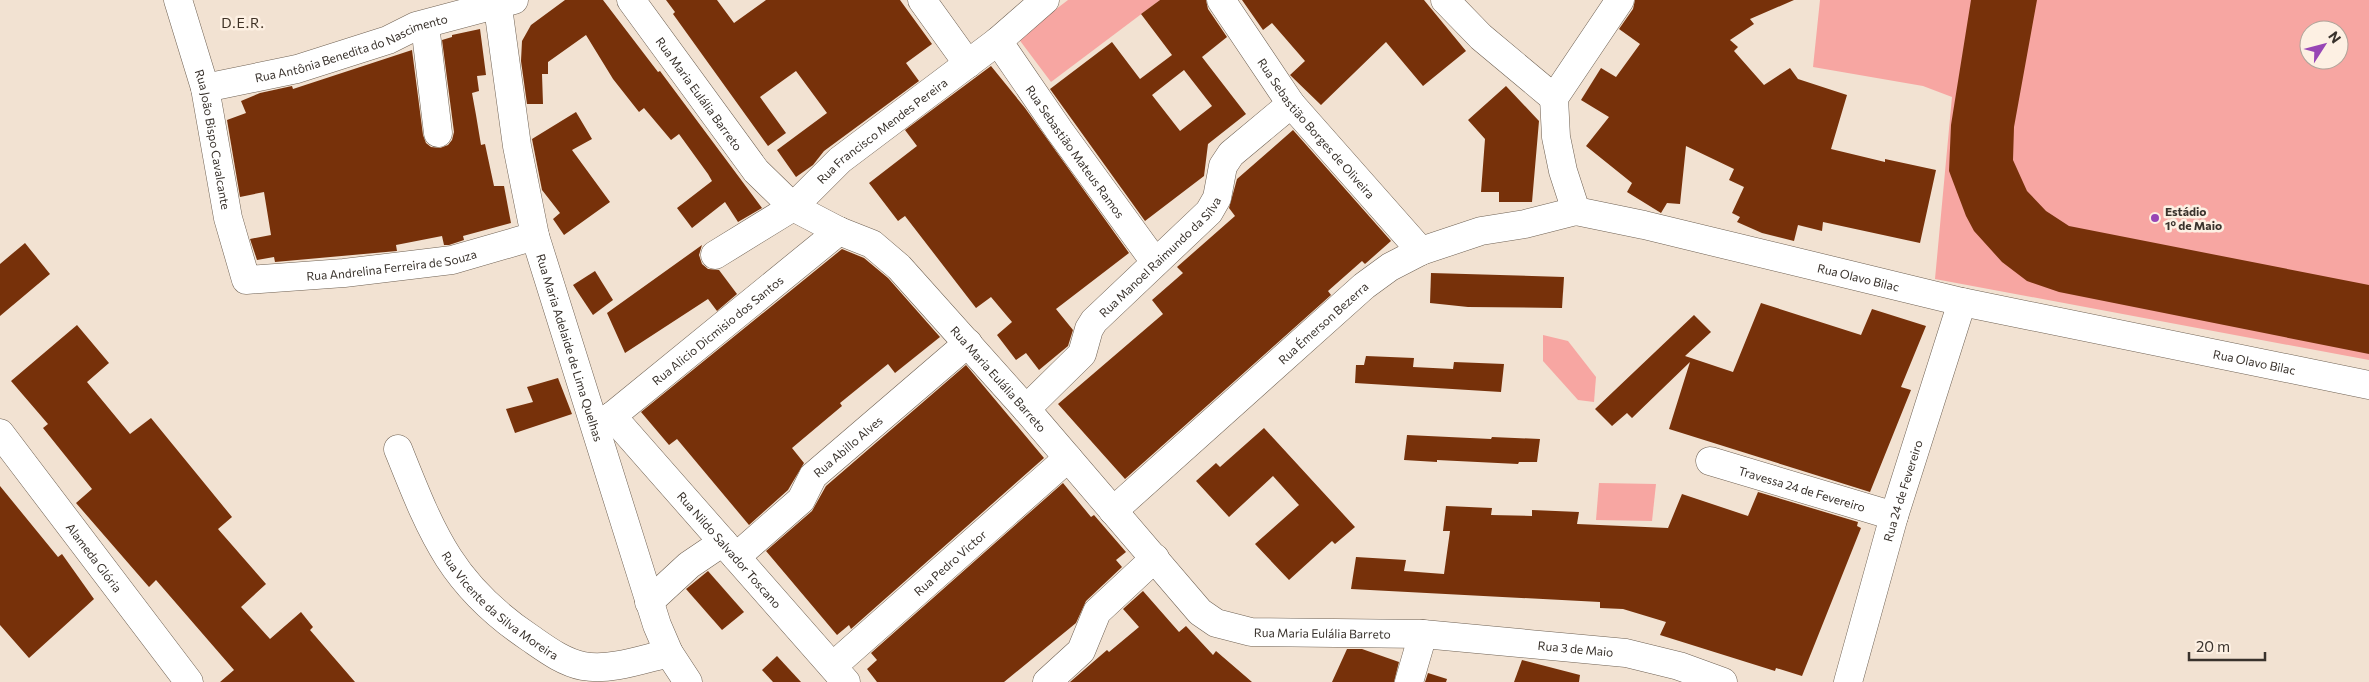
<svg xmlns="http://www.w3.org/2000/svg" width="2369" height="682" font-family="Commissioner,sans-serif">
	<style>
		.green { fill: #f7a6a2; fill-rule: evenodd }
		.building { fill: #77310a; fill-rule: evenodd }
		.lines { fill: none; stroke-linecap: round; stroke-linejoin: round }
		.minor-casing { stroke: #6f6153; stroke-width: 29 }
		.minor { stroke: #fff; stroke-width: 28 }
		.poi-dot { fill: #9846b5; stroke: #fdf0e3; stroke-width: 2 }
		.labels { text-anchor: middle; dominant-baseline: central; stroke-width: 5; stroke-linejoin: round; paint-order: stroke }
		.street-label { font-size: 12px; fill: #39322c; stroke: #fdf0e3 }
		.poi-label { font-size: 12px; font-weight: bold; fill: #39322c; stroke: #fdf0e3; text-anchor: start }
		.neighbourhood-label { font-size: 14px; letter-spacing: 1px; fill: #3d3024; stroke: #fdf0e3 }
	</style>
	<rect width="100%" height="100%" fill="#f2e2d2"/>
	<g class="green">
		<path d="M 1068,0 L 1160,0 L 1051,82 L 1018,38 Z"/>
		<path d="M 1820,0 L 2369,0 L 2369,360 L 1935,279 L 1952,97 L 1923,86 L 1813,67 ZM 2309,30 L 2339,30 L 2339,60 L 2309,60 Z"/>
		<path d="M 1543,335 L 1568,341 L 1596,377 L 1594,402 L 1578,400 L 1543,361 Z"/>
		<path d="M 1599,483 L 1656,484 L 1652,521 L 1596,520 Z"/>
	</g>
	<g class="building">
		<path d="M 565,0 L 603,0 L 658,72 L 660,71 L 762,208 L 738,222 L 725,202 L 692,228 L 677,208 L 712,181 L 708,174 L 679,134 L 671,140 L 644,108 L 639,112 L 613,79 L 586,35 L 548,62 L 548,74 L 542,74 L 543,104 L 527,104 L 521,61 L 522,41 L 531,25 Z"/>
		<path d="M 666,0 L 717,0 L 734,23 L 766,0 L 900,0 L 932,44 L 906,63 L 919,81 L 824,151 L 813,165 L 796,177 L 777,150 L 827,113 L 796,71 L 760,97 L 786,133 L 768,146 L 673,14 L 675,12 Z"/>
		<path d="M 1160,0 L 1206,0 L 1208,9 L 1227,37 L 1202,57 L 1246,114 L 1208,144 L 1204,176 L 1145,221 L 1050,89 L 1112,42 L 1140,79 L 1172,55 L 1141,14 ZM 1184,70 L 1212,106 L 1180,131 L 1152,95 Z"/>
		<path d="M 1242,0 L 1424,0 L 1466,51 L 1423,86 L 1386,42 L 1321,105 L 1290,75 L 1305,61 L 1272,23 L 1263,30 Z"/>
		<path d="M 1635,0 L 1794,0 L 1750,19 L 1754,24 L 1730,40 L 1738,47 L 1734,51 L 1764,85 L 1790,68 L 1798,79 L 1847,95 L 1831,149 L 1885,162 L 1885,159 L 1936,170 L 1920,243 L 1823,222 L 1822,231 L 1798,225 L 1794,241 L 1762,233 L 1737,222 L 1740,217 L 1732,213 L 1744,187 L 1729,180 L 1734,169 L 1686,146 L 1680,204 L 1667,203 L 1661,213 L 1627,192 L 1632,183 L 1586,146 L 1609,117 L 1581,100 L 1601,68 L 1616,77 L 1640,44 L 1619,29 L 1633,9 Z"/>
		<path d="M 1971,0 L 2037,0 L 2014,127 L 2013,160 L 2027,191 L 2046,211 L 2069,226 L 2369,285 L 2369,354 L 2059,292 L 2027,281 L 2002,262 L 1974,231 L 1966,216 L 1949,171 L 1951,125 Z"/>
		<path d="M 480,29 L 486,75 L 477,76 L 479,91 L 472,93 L 476,115 L 481,145 L 485,144 L 494,186 L 504,186 L 511,223 L 463,236 L 464,240 L 449,245 L 444,245 L 442,236 L 396,245 L 397,251 L 275,262 L 274,257 L 257,260 L 250,239 L 271,235 L 264,192 L 240,197 L 227,120 L 246,113 L 241,101 L 260,93 L 292,86 L 293,89 L 412,50 L 423,135 L 426,143 L 431,147 L 440,148 L 448,145 L 452,140 L 454,132 L 442,40 L 452,37 L 452,35 Z"/>
		<path d="M 991,66 L 1025,108 L 1129,253 L 1056,309 L 1073,330 L 1068,346 L 1039,370 L 1026,353 L 1016,360 L 997,335 L 1012,322 L 991,297 L 976,308 L 905,216 L 898,221 L 869,183 L 917,146 L 905,130 Z"/>
		<path d="M 1506,86 L 1539,121 L 1532,202 L 1499,202 L 1499,192 L 1481,192 L 1485,139 L 1468,120 Z"/>
		<path d="M 576,112 L 592,139 L 572,150 L 610,202 L 564,235 L 553,219 L 560,213 L 542,190 L 532,139 Z"/>
		<path d="M 1293,130 L 1391,241 L 1365,264 L 1362,261 L 1328,291 L 1331,295 L 1125,479 L 1058,404 L 1163,314 L 1152,300 L 1183,273 L 1177,267 L 1235,216 L 1229,208 L 1237,179 Z"/>
		<path d="M 25,243 L 50,274 L 0,316 L 0,264 Z"/>
		<path d="M 702,245 L 699,255 L 702,264 L 708,269 L 719,270 L 737,294 L 717,311 L 708,299 L 625,353 L 607,313 Z"/>
		<path d="M 842,249 L 864,258 L 888,278 L 940,337 L 895,373 L 888,364 L 840,403 L 842,406 L 792,448 L 804,463 L 788,490 L 749,525 L 677,439 L 669,445 L 641,412 Z"/>
		<path d="M 595,271 L 613,300 L 593,315 L 573,285 Z"/>
		<path d="M 1431,273 L 1564,277 L 1562,308 L 1468,307 L 1430,303 Z"/>
		<path d="M 1761,303 L 1861,335 L 1872,309 L 1926,326 L 1901,387 L 1911,390 L 1870,492 L 1669,429 L 1690,362 L 1632,418 L 1627,413 L 1612,426 L 1595,409 L 1694,315 L 1711,332 L 1685,356 L 1733,372 Z"/>
		<path d="M 77,325 L 109,363 L 87,382 L 130,434 L 151,418 L 232,517 L 218,529 L 266,584 L 241,607 L 270,639 L 301,612 L 313,627 L 310,630 L 355,682 L 220,682 L 234,670 L 156,580 L 149,587 L 76,503 L 92,489 L 43,428 L 48,424 L 11,381 Z"/>
		<path d="M 1366,356 L 1414,358 L 1413,367 L 1453,369 L 1454,362 L 1504,364 L 1501,392 L 1355,383 L 1356,365 L 1364,365 Z"/>
		<path d="M 966,365 L 1044,458 L 851,629 L 849,625 L 837,635 L 766,551 L 812,511 L 826,486 Z"/>
		<path d="M 558,378 L 572,414 L 515,433 L 506,409 L 533,402 L 527,387 Z"/>
		<path d="M 1264,428 L 1355,527 L 1335,544 L 1332,541 L 1289,580 L 1255,544 L 1299,505 L 1273,476 L 1229,517 L 1196,481 L 1216,463 L 1220,467 Z"/>
		<path d="M 1407,435 L 1491,439 L 1492,437 L 1540,439 L 1537,462 L 1519,462 L 1518,464 L 1437,460 L 1437,462 L 1404,460 Z"/>
		<path d="M 1063,483 L 1091,517 L 1094,515 L 1126,552 L 1116,560 L 1122,567 L 1086,601 L 1076,623 L 1004,682 L 877,682 L 867,669 L 877,660 L 871,653 Z"/>
		<path d="M 0,486 L 58,557 L 62,554 L 94,599 L 29,658 L 0,625 Z"/>
		<path d="M 1758,492 L 1858,522 L 1857,526 L 1861,528 L 1802,676 L 1776,668 L 1775,671 L 1660,635 L 1666,622 L 1623,609 L 1600,608 L 1600,602 L 1351,589 L 1356,557 L 1406,560 L 1404,571 L 1444,574 L 1450,531 L 1443,531 L 1446,506 L 1492,508 L 1491,515 L 1532,516 L 1532,510 L 1579,512 L 1577,524 L 1668,528 L 1682,494 L 1748,516 Z"/>
		<path d="M 708,571 L 744,612 L 722,630 L 686,589 Z"/>
		<path d="M 1143,591 L 1179,632 L 1186,626 L 1213,655 L 1216,651 L 1252,682 L 1070,682 L 1107,650 L 1109,652 L 1139,627 L 1123,609 Z"/>
		<path d="M 1347,649 L 1362,649 L 1399,662 L 1394,682 L 1332,682 Z"/>
		<path d="M 777,656 L 801,682 L 773,682 L 762,670 Z"/>
		<path d="M 1522,660 L 1580,675 L 1579,682 L 1514,682 Z"/>
		<path d="M 1428,673 L 1447,679 L 1446,682 L 1425,682 Z"/>
	</g>
	<g class="lines">
		<defs>
			<g id="minor">
				<path id="s1" d="M 178,0 L 205,88 L 228,218 L 246,280 L 344,273 L 452,260 L 535,236"/>
				<path id="s2" d="M 497,0 L 517,146 L 535,236 L 657,625 L 669,653 L 688,682"/>
				<path id="s3" d="M 631,0 L 756,171 L 793,207 L 839,231 L 872,244 L 899,267 L 1026,409 L 1200,612 L 1216,623 L 1251,632 L 1423,634 L 1626,653 L 1679,666 L 1723,682"/>
				<path d="M 922,0 L 968,64"/>
				<path id="s4" d="M 1221,0 L 1291,104 L 1421,251"/>
				<path d="M 1445,0 L 1481,37 L 1554,98"/>
				<path id="s5" d="M 1620,0 L 1554,98 L 1556,137 L 1563,171 L 1576,211 L 1644,225 L 1962,302 L 2369,385"/>
				<path d="M 425,25 L 438,133"/>
				<path id="s6" d="M 998,41 L 1059,130 L 1155,262"/>
				<path id="s7" d="M 205,88 L 297,69 L 388,40 L 416,26 L 514,0"/>
				<path id="s8" d="M 715,255 L 793,207 L 840,160 L 998,41 L 1045,0"/>
				<path id="s9" d="M 1026,409 L 1082,354 L 1089,329 L 1094,321 L 1209,212 L 1217,198 L 1223,166 L 1231,154 L 1291,104"/>
				<path id="s10" d="M 612,416 L 846,682"/>
				<path id="s11" d="M 597,426 L 612,416 L 839,231"/>
				<path id="s12" d="M 0,433 L 189,682"/>
				<path id="s13" d="M 398,449 C 432,534 451,585 530,638 C 546,649 563,662 583,666 C 611,671 643,659 669,653"/>
				<path id="s14" d="M 1710,461 L 1894,516"/>
				<path id="s15" d="M 1113,511 L 1364,286 L 1390,267 L 1421,251 L 1481,231 L 1525,224 L 1576,211"/>
				<path id="s16" d="M 736,557 L 801,500 L 813,476 L 968,343"/>
				<path d="M 649,602 L 689,565 L 723,542"/>
				<path id="s17" d="M 833,666 L 1068,458"/>
				<path d="M 1047,682 L 1081,651 L 1097,612 L 1155,558"/>
				<path d="M 1409,682 L 1423,634"/>
				<path id="s18" d="M 1848,682 L 1894,516 L 1962,302"/>
			</g>
		</defs>
		<use href="#minor" class="minor-casing"/>
		<use href="#minor" class="minor"/>
	</g>
	<circle class="poi-dot" cx="2155" cy="218" r="5"/>
	<g class="labels">
		<g class="street-label">
			<text stroke="none"><textPath href="#s7" startOffset="152">Rua Antônia Benedita do Nascimento</textPath></text>
			<text stroke="none"><textPath href="#s3" startOffset="116">Rua Maria Eulália Barreto</textPath></text>
			<text stroke="none"><textPath href="#s4" startOffset="160">Rua Sebastião Borges de Oliveira</textPath></text>
			<text stroke="none"><textPath href="#s8" startOffset="209">Rua Francisco Mendes Pereira</textPath></text>
			<text stroke="none"><textPath href="#s1" startOffset="144">Rua João Bispo Cavalcante</textPath></text>
			<text stroke="none"><textPath href="#s6" startOffset="135">Rua Sebastião Mateus Ramos</textPath></text>
			<text stroke="none"><textPath href="#s9" startOffset="206">Rua Manoel Raimundo da Silva</textPath></text>
			<text stroke="none"><textPath href="#s1" startOffset="435">Rua Andrelina Ferreira de Souza</textPath></text>
			<text stroke="none"><textPath href="#s5" startOffset="524">Rua Olavo Bilac</textPath></text>
			<text stroke="none"><textPath href="#s15" startOffset="282">Rua Émerson Bezerra</textPath></text>
			<text stroke="none"><textPath href="#s11" startOffset="154">Rua Alicio Dicmisio dos Santos</textPath></text>
			<text stroke="none"><textPath href="#s2" startOffset="356">Rua Maria Adelaide de Lima Quelhas</textPath></text>
			<text stroke="none"><textPath href="#s5" startOffset="929">Rua Olavo Bilac</textPath></text>
			<text stroke="none"><textPath href="#s3" startOffset="536">Rua Maria Eulália Barreto</textPath></text>
			<text stroke="none"><textPath href="#s16" startOffset="159">Rua Abillo Alves</textPath></text>
			<text stroke="none"><textPath href="#s14" startOffset="96">Travessa 24 de Fevereiro</textPath></text>
			<text stroke="none"><textPath href="#s18" startOffset="199">Rua 24 de Fevereiro</textPath></text>
			<text stroke="none"><textPath href="#s10" startOffset="178">Rua Nildo Salvador Toscano</textPath></text>
			<text stroke="none"><textPath href="#s12" startOffset="156">Alameda Glória</textPath></text>
			<text stroke="none"><textPath href="#s17" startOffset="156">Rua Pedro Victor</textPath></text>
			<text stroke="none"><textPath href="#s13" startOffset="191">Rua Vicente da Silva Moreira</textPath></text>
			<text stroke="none"><textPath href="#s3" startOffset="971">Rua Maria Eulália Barreto</textPath></text>
			<text stroke="none"><textPath href="#s3" startOffset="1225">Rua 3 de Maio</textPath></text>
		</g>
		<g class="poi-label">
			<text x="2165" y="211">Estádio<tspan x="2165" dy="14">1º de Maio</tspan></text>
		</g>
		<g class="neighbourhood-label">
			<text x="243" y="22">D.E.R.</text>
		</g>
	</g>
	<g transform="translate(2324 45) rotate(54)"><circle r="24" fill="#fdf0e3" stroke="#afa49a"/>
	<path d="M0-4L9 19L0 12L-9 19Z" fill="#9846b5"/>
	<text y="-8" font-size="14" font-weight="bold" text-anchor="middle" fill="#39322c">N</text>
	</g>
	<path d="M2189 652v8h76v-8" fill="none" stroke="#39322c" stroke-width="2.5"/>
	<text x="2196" y="652" font-size="15" fill="#39322c" stroke="#fdf0e3" stroke-width="4" paint-order="stroke">20 m</text>
</svg>
